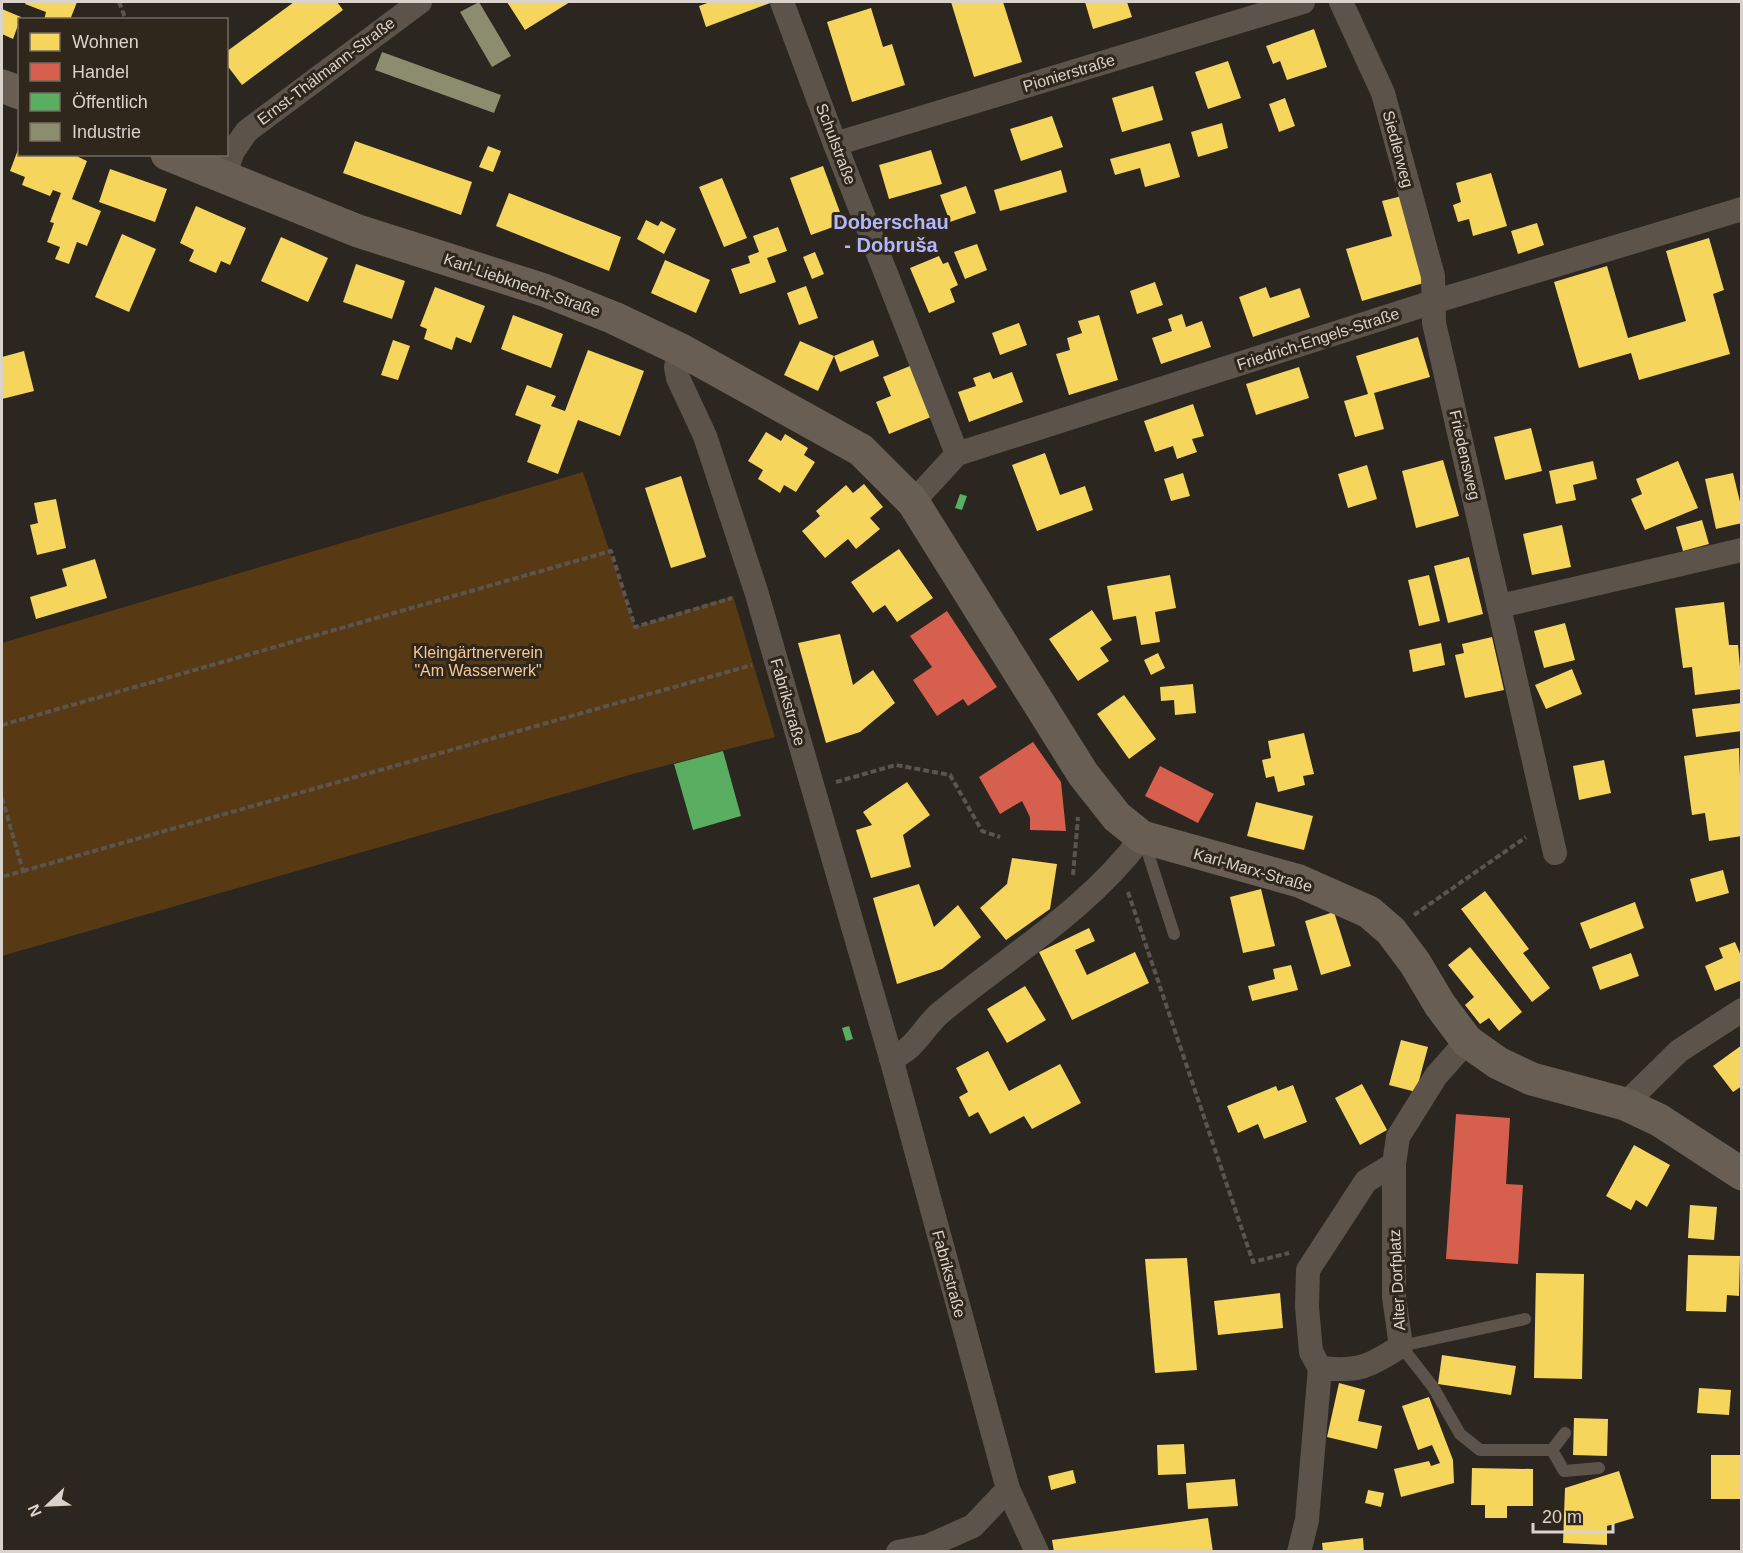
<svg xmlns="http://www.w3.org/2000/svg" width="1743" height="1553" font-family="Arial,sans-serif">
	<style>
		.green { fill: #573a14 }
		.homes { fill: #f6d55c }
		.shops { fill: #d6604d }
		.public { fill: #5aae61 }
		.industry { fill: #8c8c6e }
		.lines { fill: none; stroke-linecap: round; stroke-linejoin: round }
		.path { stroke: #5b554f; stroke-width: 4; stroke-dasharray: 6 3; stroke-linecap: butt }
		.lane { stroke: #5c544b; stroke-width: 12 }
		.street { stroke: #5c544b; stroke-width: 24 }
		.secondary { stroke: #685e53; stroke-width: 33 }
		.labels { text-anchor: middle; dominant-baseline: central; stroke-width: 6; stroke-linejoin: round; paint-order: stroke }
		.street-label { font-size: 16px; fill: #d9d3cc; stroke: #2f261c }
		.park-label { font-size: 16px; fill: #f6c894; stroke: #2f261c }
		.quarter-label { font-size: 20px; font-weight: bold; fill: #b0b7fe; stroke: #2f261c }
	</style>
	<rect width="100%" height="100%" fill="#2b2620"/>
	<path class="green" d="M 583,472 L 635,627 L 733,596 L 775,737 L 633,774 L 2,956 L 2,643 Z"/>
	<g class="homes">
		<path d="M 26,2 L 77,2 L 70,20 L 44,20 L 46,12 L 25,4 Z"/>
		<path d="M 294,2 L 337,2 L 343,10 L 242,85 L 226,64 L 226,52 Z"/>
		<path d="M 507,2 L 570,2 L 525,30 Z"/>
		<path d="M 710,2 L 773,2 L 706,27 L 699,6 Z"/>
		<path d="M 951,2 L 1003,2 L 1022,62 L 974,77 Z"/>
		<path d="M 1085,2 L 1127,2 L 1132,17 L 1093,29 Z"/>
		<path d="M 871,8 L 883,47 L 892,44 L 905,85 L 852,102 L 827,22 Z"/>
		<path d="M 2,9 L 21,17 L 13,39 L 2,34 Z"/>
		<path d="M 1314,29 L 1327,67 L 1287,80 L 1280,61 L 1273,64 L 1266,46 Z"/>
		<path d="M 1228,61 L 1241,98 L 1208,109 L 1195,72 Z"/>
		<path d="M 1153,86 L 1163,120 L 1122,132 L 1112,98 Z"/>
		<path d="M 1285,98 L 1295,126 L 1279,132 L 1269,104 Z"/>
		<path d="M 1052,116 L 1063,147 L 1021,161 L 1010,129 Z"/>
		<path d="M 1222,123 L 1228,148 L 1198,157 L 1191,132 Z"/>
		<path d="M 355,141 L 472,182 L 461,215 L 343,173 Z"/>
		<path d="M 1170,143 L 1180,177 L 1145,187 L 1140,168 L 1115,175 L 1110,159 Z"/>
		<path d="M 488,146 L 501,151 L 493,172 L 479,167 Z"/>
		<path d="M 19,147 L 20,154 L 72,154 L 87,161 L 72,199 L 101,211 L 87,246 L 77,242 L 69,264 L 55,259 L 60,247 L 47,242 L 54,223 L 50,222 L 61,193 L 53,190 L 50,196 L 22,185 L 25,177 L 10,171 Z"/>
		<path d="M 931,150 L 942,184 L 889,199 L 879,165 Z"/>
		<path d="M 823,166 L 844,223 L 811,235 L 790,178 Z"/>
		<path d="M 110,169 L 167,189 L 155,222 L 99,202 Z"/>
		<path d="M 1061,170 L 1067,192 L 1000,211 L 994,190 Z"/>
		<path d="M 1491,173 L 1507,226 L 1473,236 L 1469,219 L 1458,222 L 1453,205 L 1461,202 L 1456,183 Z"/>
		<path d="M 722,178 L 747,238 L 724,247 L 699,187 Z"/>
		<path d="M 966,186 L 976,213 L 950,222 L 940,195 Z"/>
		<path d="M 509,193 L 621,237 L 609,271 L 496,226 Z"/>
		<path d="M 1402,196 L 1427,282 L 1362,301 L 1346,249 L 1392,236 L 1382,201 Z"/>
		<path d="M 196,206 L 246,228 L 230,265 L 221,261 L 216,273 L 189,261 L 194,250 L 180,243 Z"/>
		<path d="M 646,220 L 658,226 L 661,221 L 676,229 L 664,254 L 637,239 Z"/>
		<path d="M 1537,223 L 1544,245 L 1518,254 L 1511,231 Z"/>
		<path d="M 778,227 L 787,251 L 767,258 L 776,282 L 740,294 L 731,269 L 750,263 L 748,256 L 759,252 L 753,236 Z"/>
		<path d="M 122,234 L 156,249 L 129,312 L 95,297 Z"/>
		<path d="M 281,237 L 328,258 L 308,302 L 261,281 Z"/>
		<path d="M 1709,238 L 1724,290 L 1713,294 L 1730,354 L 1639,380 L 1631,353 L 1579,368 L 1554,282 L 1607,266 L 1628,338 L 1686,321 L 1666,251 Z"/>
		<path d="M 977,244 L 987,270 L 965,279 L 954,252 Z"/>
		<path d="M 815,252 L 824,274 L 812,279 L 803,257 Z"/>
		<path d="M 939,256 L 943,264 L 948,262 L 958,285 L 950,289 L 955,302 L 929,313 L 910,268 Z"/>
		<path d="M 665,260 L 710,280 L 696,313 L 651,293 Z"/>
		<path d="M 356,264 L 405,281 L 392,319 L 343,302 Z"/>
		<path d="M 1155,282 L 1163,305 L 1137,314 L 1130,291 Z"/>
		<path d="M 806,286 L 818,318 L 799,325 L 787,293 Z"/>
		<path d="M 435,287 L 485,306 L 471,343 L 456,337 L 452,350 L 424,339 L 427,329 L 420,326 Z"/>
		<path d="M 1266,287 L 1270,298 L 1300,288 L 1310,317 L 1253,337 L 1239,297 Z"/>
		<path d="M 1182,314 L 1186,327 L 1202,321 L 1211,347 L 1161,364 L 1152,338 L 1172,331 L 1168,319 Z"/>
		<path d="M 513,315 L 563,334 L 551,368 L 501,349 Z"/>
		<path d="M 1099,315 L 1118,380 L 1069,395 L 1056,354 L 1070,350 L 1067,338 L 1082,333 L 1078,321 Z"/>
		<path d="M 1019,323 L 1027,345 L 1000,355 L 992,333 Z"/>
		<path d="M 1418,337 L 1430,377 L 1374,393 L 1384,429 L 1355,437 L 1344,401 L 1368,394 L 1356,356 Z"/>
		<path d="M 393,340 L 410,346 L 398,380 L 381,375 Z"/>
		<path d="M 873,340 L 879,356 L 840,372 L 834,356 L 818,391 L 784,375 L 800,341 L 834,356 Z"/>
		<path d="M 588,350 L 644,371 L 620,436 L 578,420 L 558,474 L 527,462 L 541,425 L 515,415 L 527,385 L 556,396 L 551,406 L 565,411 Z"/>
		<path d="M 24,351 L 34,391 L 2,399 L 2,357 Z"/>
		<path d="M 910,366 L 931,417 L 889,434 L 876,402 L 891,396 L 883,377 Z"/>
		<path d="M 1299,367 L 1309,398 L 1256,415 L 1246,384 Z"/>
		<path d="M 990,372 L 993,379 L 1012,372 L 1023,402 L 969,422 L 958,392 L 976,386 L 973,378 Z"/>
		<path d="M 1193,404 L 1204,436 L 1192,439 L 1197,452 L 1177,459 L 1173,446 L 1155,452 L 1144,421 Z"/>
		<path d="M 1531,428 L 1542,471 L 1505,480 L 1494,437 Z"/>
		<path d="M 766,432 L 781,441 L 785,434 L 808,448 L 804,455 L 815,462 L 796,492 L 784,485 L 780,493 L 758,479 L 763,470 L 748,461 Z"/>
		<path d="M 1045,453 L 1060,495 L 1085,486 L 1093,510 L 1037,531 L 1012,465 Z"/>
		<path d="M 1443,460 L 1459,516 L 1416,528 L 1402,471 Z"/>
		<path d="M 1593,461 L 1597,479 L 1573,485 L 1576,500 L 1556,504 L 1549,471 Z"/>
		<path d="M 1678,461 L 1698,508 L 1645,530 L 1631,499 L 1642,494 L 1636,479 Z"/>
		<path d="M 1367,465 L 1377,499 L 1348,508 L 1338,474 Z"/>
		<path d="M 1183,473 L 1190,496 L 1171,501 L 1164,479 Z"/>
		<path d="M 1733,473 L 1742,510 L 1742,523 L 1716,529 L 1705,479 Z"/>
		<path d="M 681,476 L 706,557 L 671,568 L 645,488 Z"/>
		<path d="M 864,484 L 883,507 L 870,518 L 880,529 L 856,549 L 848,539 L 825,558 L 802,531 L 820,516 L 816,511 L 846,485 L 853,493 Z"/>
		<path d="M 56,499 L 66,548 L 37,555 L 30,525 L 38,523 L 34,503 Z"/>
		<path d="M 1702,520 L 1709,544 L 1683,551 L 1676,527 Z"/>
		<path d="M 1562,525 L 1571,567 L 1532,575 L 1523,534 Z"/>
		<path d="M 899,549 L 933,598 L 897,622 L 885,605 L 873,613 L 851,582 Z"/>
		<path d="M 1469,557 L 1483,614 L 1448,623 L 1434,566 Z"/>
		<path d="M 95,559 L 107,598 L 36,619 L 30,597 L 67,586 L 62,569 Z"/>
		<path d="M 1170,575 L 1176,608 L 1155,612 L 1160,642 L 1141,645 L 1136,616 L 1113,620 L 1107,586 Z"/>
		<path d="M 1429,575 L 1440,621 L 1419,626 L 1408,580 Z"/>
		<path d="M 1724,602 L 1729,645 L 1738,645 L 1742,689 L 1695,695 L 1692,667 L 1683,668 L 1675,608 Z"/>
		<path d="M 1092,610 L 1112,640 L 1100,648 L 1109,661 L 1078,681 L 1049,639 Z"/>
		<path d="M 1565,623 L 1575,660 L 1544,668 L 1534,631 Z"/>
		<path d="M 840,634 L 853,685 L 873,670 L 895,703 L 860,732 L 826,743 L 798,643 Z"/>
		<path d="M 1492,637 L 1504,690 L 1465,698 L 1455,655 L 1464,653 L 1462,644 Z"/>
		<path d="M 1441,643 L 1445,665 L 1413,672 L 1409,650 Z"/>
		<path d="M 1158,653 L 1165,668 L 1151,675 L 1144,660 Z"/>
		<path d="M 1572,669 L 1582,694 L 1546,709 L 1535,685 Z"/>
		<path d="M 1193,684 L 1196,713 L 1175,715 L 1174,700 L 1161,701 L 1160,687 Z"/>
		<path d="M 1124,695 L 1156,739 L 1129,759 L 1097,714 Z"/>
		<path d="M 1742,703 L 1742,731 L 1696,737 L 1692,709 Z"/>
		<path d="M 1304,733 L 1314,774 L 1303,776 L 1305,785 L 1278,792 L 1274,776 L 1266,778 L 1262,760 L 1271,758 L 1268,741 Z"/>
		<path d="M 1739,748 L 1742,836 L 1709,841 L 1705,813 L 1692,815 L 1684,756 Z"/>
		<path d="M 1604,760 L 1611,793 L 1579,800 L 1573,766 Z"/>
		<path d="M 907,782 L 930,815 L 903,835 L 911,867 L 871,878 L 856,830 L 872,825 L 863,812 Z"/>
		<path d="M 1256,802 L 1313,816 L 1304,850 L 1247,836 Z"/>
		<path d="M 1012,858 L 1057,864 L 1050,909 L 1006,940 L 980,908 L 1007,884 Z"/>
		<path d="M 1723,870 L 1729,893 L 1696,902 L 1690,879 Z"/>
		<path d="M 919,884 L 934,927 L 958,905 L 981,937 L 942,969 L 897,984 L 873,898 Z"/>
		<path d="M 1261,889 L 1275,946 L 1243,953 L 1230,897 Z"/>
		<path d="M 1485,891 L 1529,949 L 1523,953 L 1550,988 L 1532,1002 L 1461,909 Z"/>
		<path d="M 1635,902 L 1644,928 L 1590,949 L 1580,923 Z"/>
		<path d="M 1334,912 L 1351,966 L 1321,975 L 1305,921 Z"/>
		<path d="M 1089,928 L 1095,941 L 1075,950 L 1087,975 L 1135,952 L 1149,983 L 1072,1020 L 1039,952 Z"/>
		<path d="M 1735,942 L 1742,958 L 1742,980 L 1715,991 L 1705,966 L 1723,958 L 1719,948 Z"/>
		<path d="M 1470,947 L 1522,1012 L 1499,1031 L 1489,1018 L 1480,1024 L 1465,1005 L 1474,997 L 1448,965 Z"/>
		<path d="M 1631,953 L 1639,976 L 1600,990 L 1592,967 Z"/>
		<path d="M 1291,965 L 1298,990 L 1252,1001 L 1248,986 L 1275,979 L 1273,969 Z"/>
		<path d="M 1025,986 L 1046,1020 L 1007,1043 L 987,1009 Z"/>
		<path d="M 1401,1040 L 1428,1047 L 1416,1092 L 1389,1085 Z"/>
		<path d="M 1742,1045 L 1742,1086 L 1733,1092 L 1713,1066 Z"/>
		<path d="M 988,1051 L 1009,1091 L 1060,1064 L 1081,1103 L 1032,1129 L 1024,1116 L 990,1134 L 978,1112 L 969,1117 L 959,1097 L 968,1092 L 956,1068 Z"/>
		<path d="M 1362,1084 L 1387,1130 L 1360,1145 L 1335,1098 Z"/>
		<path d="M 1293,1085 L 1307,1122 L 1264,1139 L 1258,1124 L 1238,1133 L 1227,1106 L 1276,1086 L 1278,1091 Z"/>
		<path d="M 1634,1145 L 1670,1165 L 1647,1207 L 1636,1200 L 1631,1210 L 1606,1196 Z"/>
		<path d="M 1690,1205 L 1717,1207 L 1714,1240 L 1688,1238 Z"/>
		<path d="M 1688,1255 L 1740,1256 L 1739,1296 L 1727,1295 L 1726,1312 L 1686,1311 Z"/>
		<path d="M 1187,1258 L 1197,1370 L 1155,1373 L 1145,1259 Z"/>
		<path d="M 1536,1273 L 1584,1274 L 1582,1379 L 1534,1378 Z"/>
		<path d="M 1280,1293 L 1283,1328 L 1218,1335 L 1214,1301 Z"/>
		<path d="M 1442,1355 L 1516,1366 L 1511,1395 L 1438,1384 Z"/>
		<path d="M 1339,1383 L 1365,1390 L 1358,1421 L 1382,1426 L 1377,1449 L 1327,1437 Z"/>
		<path d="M 1699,1388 L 1731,1390 L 1729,1415 L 1697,1413 Z"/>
		<path d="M 1429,1397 L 1453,1460 L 1454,1483 L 1401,1497 L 1394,1469 L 1429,1461 L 1431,1466 L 1440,1463 L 1432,1445 L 1418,1450 L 1402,1406 Z"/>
		<path d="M 1574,1418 L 1608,1419 L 1607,1456 L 1573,1455 Z"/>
		<path d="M 1184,1444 L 1186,1474 L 1158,1475 L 1157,1445 Z"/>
		<rect x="1711" y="1455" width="31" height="44"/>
		<path d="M 1472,1468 L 1533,1469 L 1533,1506 L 1507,1506 L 1507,1518 L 1485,1518 L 1485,1505 L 1471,1505 Z"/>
		<path d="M 1073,1470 L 1076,1483 L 1051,1490 L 1048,1476 Z"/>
		<path d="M 1619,1471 L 1634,1518 L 1607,1526 L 1607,1545 L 1563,1543 L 1565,1488 Z"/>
		<path d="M 1235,1479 L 1238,1506 L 1188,1509 L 1186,1483 Z"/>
		<path d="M 1368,1490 L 1384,1493 L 1381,1507 L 1365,1503 Z"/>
		<path d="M 1208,1518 L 1213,1552 L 1054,1552 L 1052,1540 Z"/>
		<path d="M 1363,1538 L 1364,1552 L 1323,1552 L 1322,1543 Z"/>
	</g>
	<g class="shops">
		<path d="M 947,611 L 997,687 L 968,706 L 963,699 L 937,716 L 913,680 L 932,667 L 910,636 Z"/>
		<path d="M 1033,742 L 1061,782 L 1066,831 L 1030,830 L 1030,817 L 1022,801 L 1000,814 L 979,777 Z"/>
		<path d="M 1160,766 L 1214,794 L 1198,823 L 1145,796 Z"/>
		<path d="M 1456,1114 L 1510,1118 L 1506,1184 L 1523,1185 L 1518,1264 L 1446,1259 Z"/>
	</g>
	<g class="public">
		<path d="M 960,494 L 967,496 L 962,510 L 955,508 Z"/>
		<path d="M 723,751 L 741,816 L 693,830 L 674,764 Z"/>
		<path d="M 849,1026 L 853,1039 L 846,1041 L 842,1028 Z"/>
	</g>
	<g class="industry">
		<path d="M 479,2 L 511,56 L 492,67 L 460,12 Z"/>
		<path d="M 382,52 L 501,95 L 494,113 L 375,70 Z"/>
	</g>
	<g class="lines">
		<g class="path">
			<path d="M 119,2 L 126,20"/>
			<path d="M 2,725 L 611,551 L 635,627 L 732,598"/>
			<path d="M 836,782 L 896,765 L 950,775 L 982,831 L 1000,837"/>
			<path d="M 2,798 L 23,871 L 2,877"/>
			<path d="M 23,871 L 752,665"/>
			<path d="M 1073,875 L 1078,817"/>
			<path d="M 1128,892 L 1253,1262 L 1289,1253"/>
			<path d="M 1414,915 L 1526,837"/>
		</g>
		<g class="lane">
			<path d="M 1144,841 L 1174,934"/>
			<path d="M 1525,1319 L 1401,1346 L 1433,1387 L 1460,1434 L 1480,1450 L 1552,1450"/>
			<path d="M 1565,1433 L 1552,1450 L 1564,1471 L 1599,1468"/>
		</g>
		<g class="street">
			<path d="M 782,2 L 835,144 L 957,454"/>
			<path d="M 1341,2 L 1383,93 L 1433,276 L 1434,323 L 1555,853"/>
			<path d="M 835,144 L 1303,2"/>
			<path d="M 223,179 L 233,151 L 247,131 L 420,2"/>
			<path d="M 681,350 L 676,367 L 678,378 L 705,436 L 756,591 L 891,1058 L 1008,1489 L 973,1526 L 928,1546 L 898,1552"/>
			<path d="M 913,502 L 957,454 L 1433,302 L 1742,209"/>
			<path d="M 1500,606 L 1742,550"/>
			<path d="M 891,1058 C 914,1051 923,1028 940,1013 C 1009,956 1089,909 1142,837"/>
			<path d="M 1625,1104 L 1679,1051 L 1742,1010"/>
			<path d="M 1394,1164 L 1394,1297 L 1401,1346 C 1369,1367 1358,1372 1320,1368 L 1311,1352 L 1307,1307 L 1308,1270 L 1366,1181 L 1394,1164 L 1398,1137 L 1436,1076 L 1467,1041"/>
			<path d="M 1008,1489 L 1037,1552"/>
			<path d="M 1299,1552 L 1307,1520 L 1320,1368"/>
		</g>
		<g class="secondary">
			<path d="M 2,86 L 20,93"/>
			<path d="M 167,154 L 358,231 L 544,290 L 614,318 L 681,350 L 861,450 L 913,502 L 1083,774 L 1117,817 L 1142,837 L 1299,881 L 1369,912 L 1391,931 L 1415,963 L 1440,1005 L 1467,1041 L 1498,1063 L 1532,1079 L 1625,1104 L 1659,1120 L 1742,1174"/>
		</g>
	</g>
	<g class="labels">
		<g class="street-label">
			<text transform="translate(326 71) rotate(-37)">Ernst-Thälmann-Straße</text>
			<text transform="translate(1069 73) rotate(-17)">Pionierstraße</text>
			<text transform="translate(836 144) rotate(69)">Schulstraße</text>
			<text transform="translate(1398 149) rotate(75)">Siedlerweg</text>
			<text transform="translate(522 285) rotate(19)">Karl-Liebknecht-Straße</text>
			<text transform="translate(1318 339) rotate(-18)">Friedrich-Engels-Straße</text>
			<text transform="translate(1465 455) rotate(77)">Friedensweg</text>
			<text transform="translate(788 702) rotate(74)">Fabrikstraße</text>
			<text transform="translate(1253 870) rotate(16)">Karl-Marx-Straße</text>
			<text transform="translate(949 1274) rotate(75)">Fabrikstraße</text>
			<text transform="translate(1397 1280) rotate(-93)">Alter Dorfplatz</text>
		</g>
		<g class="park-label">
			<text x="478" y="652">Kleingärtnerverein<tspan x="478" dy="18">"Am Wasserwerk"</tspan></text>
		</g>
		<g class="quarter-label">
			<text x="891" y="222">Doberschau<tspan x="891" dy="23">- Dobruša</tspan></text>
		</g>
	</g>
	<rect width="1743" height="1553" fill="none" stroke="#d9d3cc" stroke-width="6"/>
	<rect x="18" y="18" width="210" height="138" fill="#2f261c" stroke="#736b62" stroke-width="1.5"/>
	<rect x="30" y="33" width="30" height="18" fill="#f6d55c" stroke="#736b62" stroke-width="1.5"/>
	<text x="72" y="48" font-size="18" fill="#d9d3cc">Wohnen</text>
	<rect x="30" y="63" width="30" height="18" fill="#d6604d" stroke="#736b62" stroke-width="1.5"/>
	<text x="72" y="78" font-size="18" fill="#d9d3cc">Handel</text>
	<rect x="30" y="93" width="30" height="18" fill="#5aae61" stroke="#736b62" stroke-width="1.5"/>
	<text x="72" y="108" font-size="18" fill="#d9d3cc">Öffentlich</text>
	<rect x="30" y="123" width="30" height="18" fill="#8c8c6e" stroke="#736b62" stroke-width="1.5"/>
	<text x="72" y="138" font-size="18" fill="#d9d3cc">Industrie</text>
	<g transform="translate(48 1505) rotate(247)" stroke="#2f261c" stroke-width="4.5" paint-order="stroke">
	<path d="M0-4.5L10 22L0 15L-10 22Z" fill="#d9d3cc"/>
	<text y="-9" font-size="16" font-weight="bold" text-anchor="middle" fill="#d9d3cc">N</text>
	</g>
	<path d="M1533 1523v9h80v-9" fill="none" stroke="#d9d3cc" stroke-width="3"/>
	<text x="1542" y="1523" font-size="18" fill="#d9d3cc" stroke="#2f261c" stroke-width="4.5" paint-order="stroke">20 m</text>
</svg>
